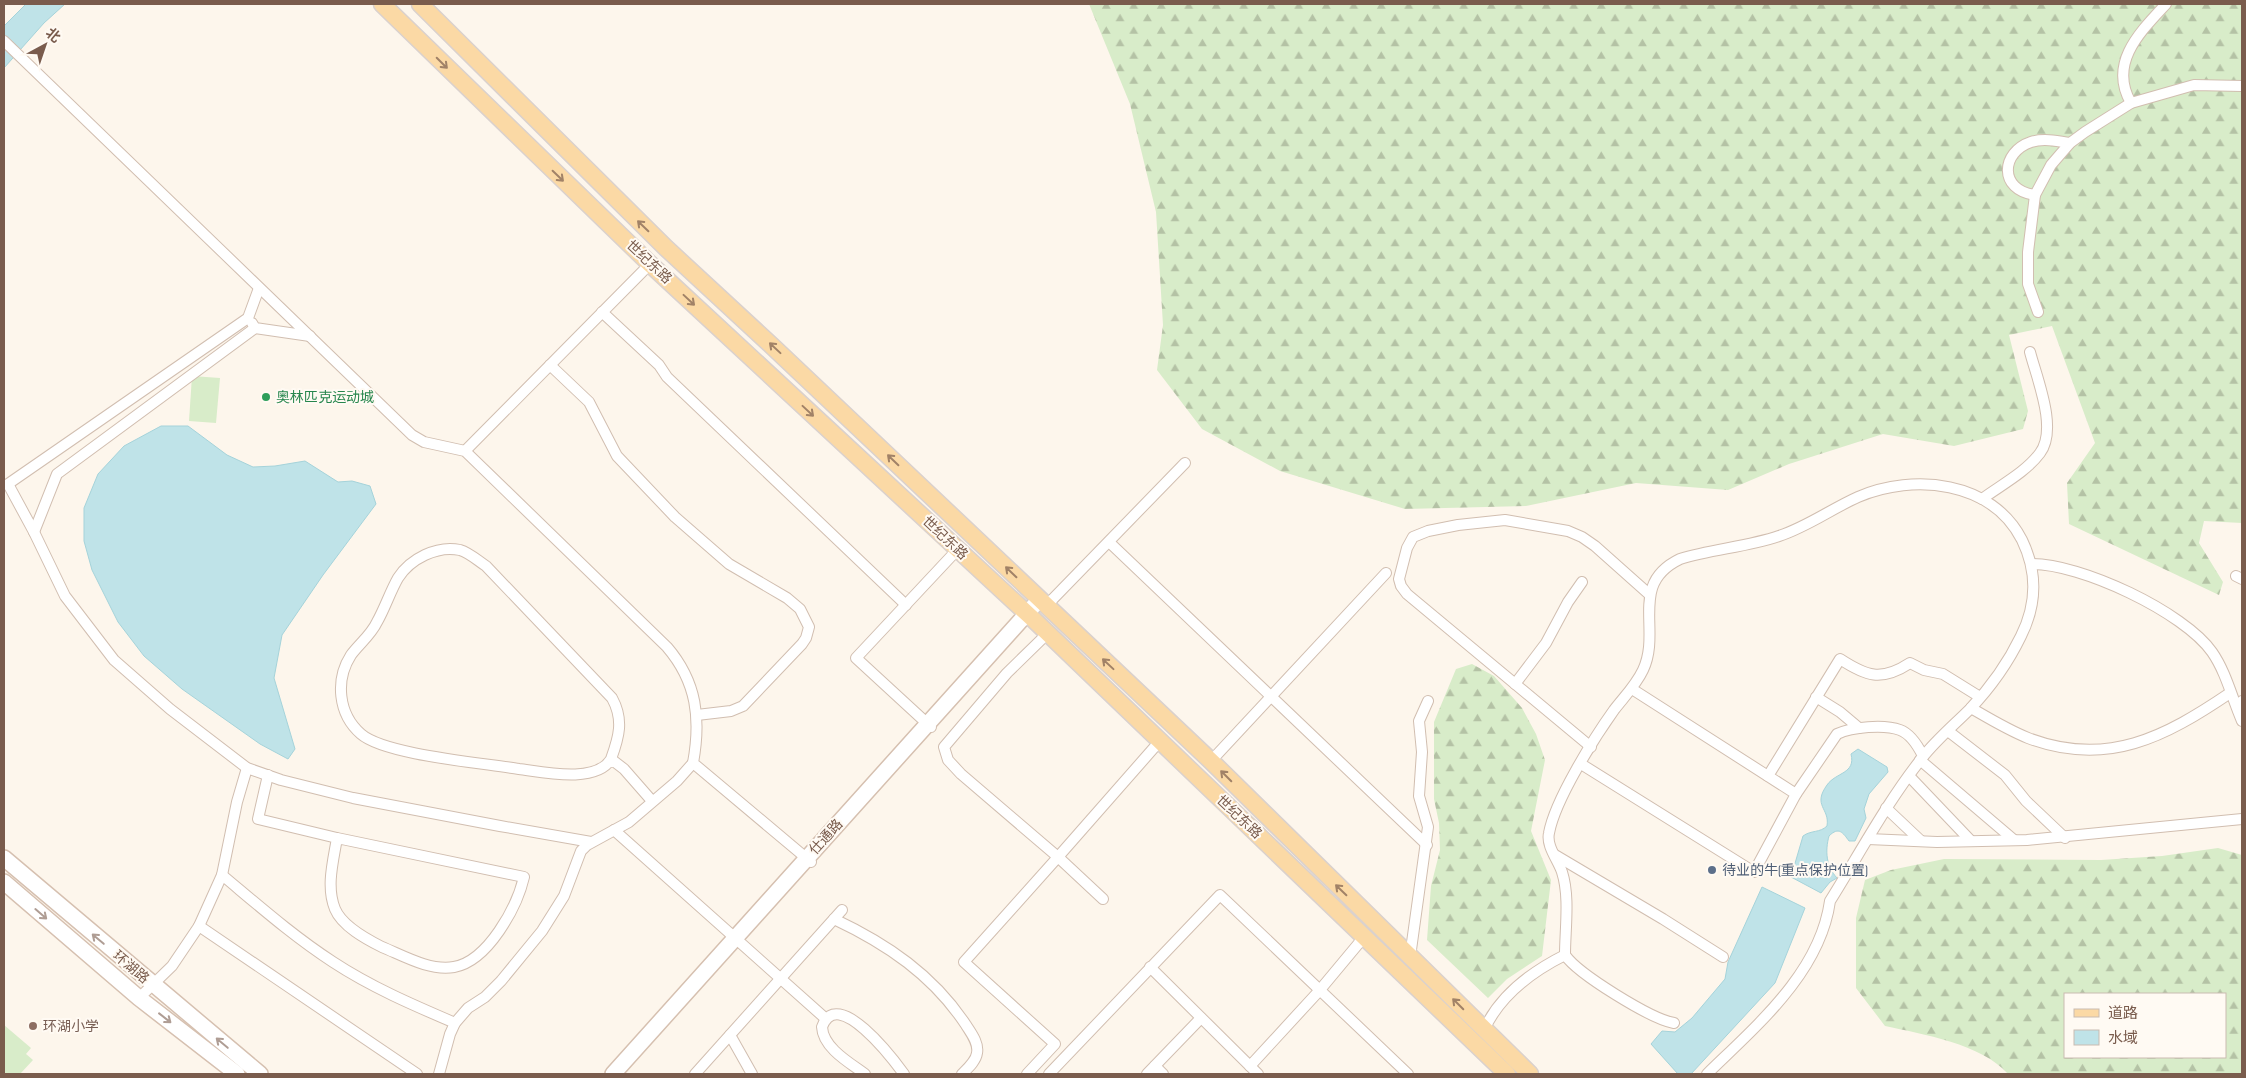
<svg xmlns="http://www.w3.org/2000/svg" width="2246" height="1078" font-family="'Sofia Sans Condensed','Noto Sans SC',sans-serif">
	<style>
		.forest { fill: url(#forest-firs); fill-rule: evenodd }
		.garden { fill: #d8ecc9 }
		.water { fill: #bfe3e8; stroke: #a5d3da }
		.lines { fill: none; stroke-linecap: round; stroke-linejoin: round }
		.street-casing { stroke: #d1beb0; stroke-width: 12 }
		.secondary-casing { stroke: #d6c0b0; stroke-width: 18 }
		.primary-casing { stroke: #dad1cd; stroke-width: 19 }
		.street { stroke: #fff; stroke-width: 10 }
		.secondary { stroke: #fff; stroke-width: 15 }
		.primary { stroke: #fbd9a5; stroke-width: 16 }
		.oneway { stroke: #a18267 }
		.oneway2 { stroke: #af9d94 }
		.leisure-dot { fill: #2e9e5b; stroke: #fffaf3; stroke-width: 2 }
		.service-dot { fill: #5c6f8a; stroke: #fffaf3; stroke-width: 2 }
		.education-dot { fill: #8d6e63; stroke: #fffaf3; stroke-width: 2 }
		.labels { text-anchor: middle; dominant-baseline: central; stroke-width: 4; stroke-linejoin: round; paint-order: stroke }
		.street-label { font-size: 14px; fill: #7a5c4d; stroke: #fffaf3 }
		.leisure-label { font-size: 14px; fill: #27864d; stroke: #fffaf3; text-anchor: start }
		.service-label { font-size: 14px; fill: #4e5e75; stroke: #fffaf3; text-anchor: start }
		.education-label { font-size: 14px; fill: #785e54; stroke: #fffaf3; text-anchor: start }
	</style>
	<defs>
		<pattern id="forest-firs" width="22" height="20" patternUnits="userSpaceOnUse" patternTransform="scale(1.25)"><rect width="22" height="20" fill="#d8ecc9"/><path d="M5 1l3.5 6h-7zM16 11l3.5 6h-7z" fill="#b4c2a5"/></pattern>
	</defs>
	<rect width="100%" height="100%" fill="#fdf6ec"/>
	<g class="forest">
		<path d="M 1089,4 L 2242,4 L 2242,523 L 2204,521 L 2199,543 L 2223,582 L 2219,595 L 2069,524 L 2067,483 L 2095,443 L 2052,326 L 2009,335 L 2028,411 L 2023,429 L 1954,446 L 1883,434 L 1789,464 L 1728,490 L 1636,483 L 1526,506 L 1405,509 L 1280,471 L 1202,429 L 1157,370 L 1163,325 L 1156,212 L 1130,104 Z"/>
		<path d="M 1472,664 L 1494,676 L 1522,708 L 1536,734 L 1545,760 L 1531,831 L 1551,880 L 1542,956 L 1507,979 L 1488,998 L 1427,940 L 1431,886 L 1440,850 L 1439,823 L 1434,799 L 1434,722 L 1456,669 Z"/>
		<path d="M 2218,848 L 2242,855 L 2242,1074 L 2008,1074 C 1982,1044 1922,1034 1885,1026 L 1856,988 L 1856,918 L 1865,880 L 1891,870 L 1944,859 L 2101,860 L 2162,856 ZM 2065,994 L 2225,994 L 2225,1057 L 2065,1057 Z"/>
	</g>
	<g class="garden">
		<path d="M 192,376 L 220,378 L 216,423 L 189,421 Z"/>
		<path d="M 4,1025 L 31,1048 L 26,1054 L 33,1060 L 20,1074 L 4,1074 Z"/>
	</g>
	<g class="water">
		<path d="M 26,4 L 65,4 L 44,23 L 4,68 L 4,26 Z"/>
		<path d="M 161,426 L 188,426 L 227,455 L 253,467 L 275,466 L 305,461 L 338,482 L 352,481 L 370,486 L 376,504 L 323,575 L 282,635 L 274,678 L 295,749 L 288,759 L 260,744 L 182,689 L 144,656 L 118,622 L 92,570 L 84,541 L 84,508 L 98,474 L 124,446 Z"/>
		<path d="M 1858,749 L 1887,767 L 1888,772 L 1869,794 L 1864,809 L 1866,818 L 1855,841 L 1849,841 C 1843,833 1839,826 1829,836 C 1825,851 1826,866 1837,878 L 1830,882 L 1821,893 L 1791,877 L 1803,836 C 1811,830 1820,833 1827,826 C 1830,808 1812,806 1827,785 C 1836,772 1856,774 1851,754 Z"/>
		<path d="M 1762,887 L 1805,908 L 1775,983 L 1691,1074 L 1678,1074 L 1651,1044 L 1662,1031 L 1675,1032 L 1692,1018 L 1725,979 L 1728,962 Z"/>
	</g>
	<g class="lines">
		<defs>
			<g id="street">
				<path d="M 4,41 L 412,435 L 424,442 L 465,451 L 667,647 C 697,682 701,719 693,763 L 811,862"/>
				<path d="M 2131,103 C 2108,63 2140,32 2166,4"/>
				<path d="M 2035,195 C 1998,190 2001,152 2031,142 C 2043,138 2058,141 2070,143"/>
				<path d="M 259,288 L 248,318 L 8,484 L 34,532 L 65,596 L 114,660 L 170,709 L 247,768 L 281,780 L 353,798 L 500,826 L 591,842"/>
				<path d="M 602,312 L 659,365 L 667,377 L 906,605"/>
				<path d="M 2038,312 L 2028,284 L 2028,252 L 2035,195 L 2051,165 L 2070,143 L 2085,132 L 2131,103 L 2194,85 L 2242,86"/>
				<path d="M 252,323 L 255,328 L 310,336"/>
				<path d="M 550,365 L 589,402 L 617,456 L 675,517 L 729,564 L 787,598 L 800,609 L 809,627 L 806,638 L 802,644 L 743,706 L 731,711 L 697,715"/>
				<path d="M 465,451 L 650,264"/>
				<path d="M 1982,499 C 2001,485 2026,472 2040,453 C 2058,429 2037,379 2030,352"/>
				<path d="M 34,532 L 57,474 L 255,328"/>
				<path d="M 1109,542 L 1427,845"/>
				<path d="M 2031,564 C 2080,563 2184,612 2212,652 C 2226,672 2232,698 2242,721"/>
				<path d="M 2236,576 L 2242,579"/>
				<path d="M 1046,606 L 1185,463"/>
				<path d="M 1515,684 L 1546,643 L 1568,602 L 1582,582"/>
				<path d="M 1816,697 L 1840,712 L 1859,728"/>
				<path d="M 2242,701 L 2242,702"/>
				<path d="M 1971,708 C 1990,719 2008,730 2028,738 C 2107,768 2165,737 2230,693"/>
				<path d="M 931,727 L 856,658 L 958,549"/>
				<path d="M 1948,731 L 2005,775 L 2026,801 L 2065,838"/>
				<path d="M 1591,747 L 1407,594 L 1401,586 L 1399,579 L 1407,548 L 1413,537 L 1428,531 L 1458,525 L 1505,520 L 1568,531 L 1582,537 L 1595,546 L 1650,595"/>
				<path d="M 611,759 C 596,784 543,772 519,769 C 484,763 385,755 361,734 C 338,714 335,680 351,655 C 359,644 371,635 377,622 C 385,608 390,592 398,578 C 410,559 437,545 460,550 C 470,553 478,561 486,566 L 612,698 C 624,720 619,737 611,759 L 624,769 L 652,801"/>
				<path d="M 1920,760 L 2014,840"/>
				<path d="M 1211,761 L 1386,573"/>
				<path d="M 1581,764 L 1754,872 L 1796,794 L 1632,689"/>
				<path d="M 268,775 L 258,819 L 337,838 L 524,877 C 517,907 488,961 454,967 C 429,971 404,956 382,947 C 366,939 342,926 335,909 C 326,887 333,862 337,838"/>
				<path d="M 1768,776 L 1840,659 C 1866,676 1881,682 1910,663 L 1924,670 L 1943,674 L 1980,697"/>
				<path d="M 1909,776 L 1970,840"/>
				<path d="M 1796,794 L 1837,734 C 1852,727 1884,724 1900,730 C 1911,734 1918,746 1923,756"/>
				<path d="M 1886,808 L 1921,841"/>
				<path d="M 614,830 L 826,1019"/>
				<path d="M 1868,839 L 1937,842 L 2027,840 L 2242,819"/>
				<path d="M 1555,855 L 1663,919 L 1723,957"/>
				<path d="M 222,875 C 258,905 293,936 333,962 C 371,987 413,1005 455,1023"/>
				<path d="M 1103,899 L 1058,857 L 1159,742"/>
				<path d="M 834,919 C 887,944 933,975 966,1025 C 971,1033 979,1043 977,1053 C 976,1061 968,1068 962,1074"/>
				<path d="M 199,926 L 417,1074"/>
				<path d="M 1410,957 L 1428,827 L 1419,796 L 1422,752 L 1419,721 L 1428,701"/>
				<path d="M 1150,967 L 1258,1074"/>
				<path d="M 139,998 L 172,966 L 199,926 L 222,875 L 237,802 L 247,768"/>
				<path d="M 1674,1023 C 1651,1019 1578,974 1565,955 C 1565,929 1570,897 1562,872 C 1558,860 1546,846 1549,833 C 1555,800 1594,738 1614,710 C 1624,697 1636,685 1643,670 C 1662,630 1628,584 1680,559 C 1712,549 1747,547 1779,536 C 1807,527 1831,509 1858,497 C 1914,473 1992,481 2022,540 C 2038,573 2037,604 2021,636 C 2008,663 1990,688 1970,709 C 1954,725 1936,740 1922,758 C 1887,802 1860,853 1830,901 C 1820,973 1756,1026 1707,1074"/>
				<path d="M 1484,1030 C 1500,995 1531,972 1565,955"/>
				<path d="M 730,1035 L 752,1074"/>
				<path d="M 1155,1066 L 1163,1074"/>
				<path d="M 1250,1066 L 1319,991 L 1364,937"/>
				<path d="M 439,1074 L 450,1034 L 455,1023 L 468,1008 L 485,997 L 501,981 L 542,931 L 564,896 L 581,851 L 587,845 L 629,822 L 677,781 L 693,763"/>
				<path d="M 695,1074 L 842,910"/>
				<path d="M 865,1074 C 850,1063 823,1048 822,1027 C 837,985 893,1059 904,1074"/>
				<path d="M 1027,1074 L 1055,1044 L 964,962 L 1058,857 L 961,774 L 948,760 L 944,747 L 1007,673 L 1048,633"/>
				<path d="M 1049,1074 L 1220,895 L 1408,1074"/>
				<path d="M 1147,1074 L 1201,1018"/>
			</g>
			<g id="secondary">
				<path d="M 4,858 L 260,1074"/>
				<path d="M 4,882 L 139,998 L 237,1074"/>
				<path d="M 613,1074 L 1039,600"/>
			</g>
			<g id="primary">
				<path d="M 382,4 L 650,264 L 1033,619 L 1507,1074"/>
				<path d="M 420,4 L 666,248 L 771,345 L 1211,761 L 1530,1074"/>
			</g>
		</defs>
		<use href="#street" class="street-casing"/>
		<use href="#secondary" class="secondary-casing"/>
		<use href="#primary" class="primary-casing"/>
		<use href="#street" class="street"/>
		<use href="#secondary" class="secondary"/>
		<use href="#primary" class="primary"/>
	</g>
	<defs><path id="oneway-shaft" d="M-6 0H5M1.5-3L5.5 0L1.5 3" fill="none" stroke-width="1.6" stroke-linecap="round" stroke-linejoin="round" transform="scale(1.25)"/></defs>
	<g class="oneway">
		<use href="#oneway-shaft" transform="translate(442 63) rotate(45)"/>
		<use href="#oneway-shaft" transform="translate(558 176) rotate(44)"/>
		<use href="#oneway-shaft" transform="translate(643 226) rotate(-136)"/>
		<use href="#oneway-shaft" transform="translate(689 300) rotate(43)"/>
		<use href="#oneway-shaft" transform="translate(775 348) rotate(-137)"/>
		<use href="#oneway-shaft" transform="translate(808 411) rotate(43)"/>
		<use href="#oneway-shaft" transform="translate(893 460) rotate(-136)"/>
		<use href="#oneway-shaft" transform="translate(1011 572) rotate(-136)"/>
		<use href="#oneway-shaft" transform="translate(1108 664) rotate(-137)"/>
		<use href="#oneway-shaft" transform="translate(1226 776) rotate(-135)"/>
		<use href="#oneway-shaft" transform="translate(1341 890) rotate(-136)"/>
		<use href="#oneway-shaft" transform="translate(1458 1004) rotate(-135)"/>
	</g>
	<g class="oneway2">
		<use href="#oneway-shaft" transform="translate(41 914) rotate(41)"/>
		<use href="#oneway-shaft" transform="translate(98 939) rotate(-140)"/>
		<use href="#oneway-shaft" transform="translate(165 1018) rotate(38)"/>
		<use href="#oneway-shaft" transform="translate(222 1043) rotate(-140)"/>
	</g>
	<circle class="leisure-dot" cx="266" cy="397" r="5"/>
	<circle class="service-dot" cx="1712" cy="870" r="5"/>
	<circle class="education-dot" cx="33" cy="1026" r="5"/>
	<g class="labels">
		<g class="street-label">
			<text transform="translate(649 262) rotate(43)">世纪东路</text>
			<text transform="translate(945 538) rotate(43)">世纪东路</text>
			<text transform="translate(1239 817) rotate(43)">世纪东路</text>
			<text transform="translate(826 837) rotate(-48)">仕通路</text>
			<text transform="translate(131 967) rotate(40)">环湖路</text>
		</g>
		<g class="leisure-label">
			<text x="276" y="397">奥林匹克运动城</text>
		</g>
		<g class="service-label">
			<text x="1722" y="870">待业的牛(重点保护位置)</text>
		</g>
		<g class="education-label">
			<text x="43" y="1026">环湖小学</text>
		</g>
	</g>
	<rect width="2246" height="1078" fill="none" stroke="#7a5c4d" stroke-width="10"/>
	<rect x="2064" y="993" width="162" height="65" fill="#fffaf3" stroke="#cabbb1"/>
	<rect x="2074" y="1009" width="25" height="8" fill="#fbd9a5" stroke="#cabbb1"/>
	<text x="2108" y="1018" font-size="15" fill="#7a5c4d">道路</text>
	<rect x="2074" y="1030" width="25" height="15" fill="#bfe3e8" stroke="#cabbb1"/>
	<text x="2108" y="1043" font-size="15" fill="#7a5c4d">水域</text>
	<g transform="translate(45 45) rotate(40)" stroke="#fffaf3" stroke-width="4" paint-order="stroke">
	<path d="M0-4L9 19L0 12L-9 19Z" fill="#7a5c4d"/>
	<text y="-8" font-size="14" font-weight="bold" text-anchor="middle" fill="#7a5c4d">北</text>
	</g>
</svg>
